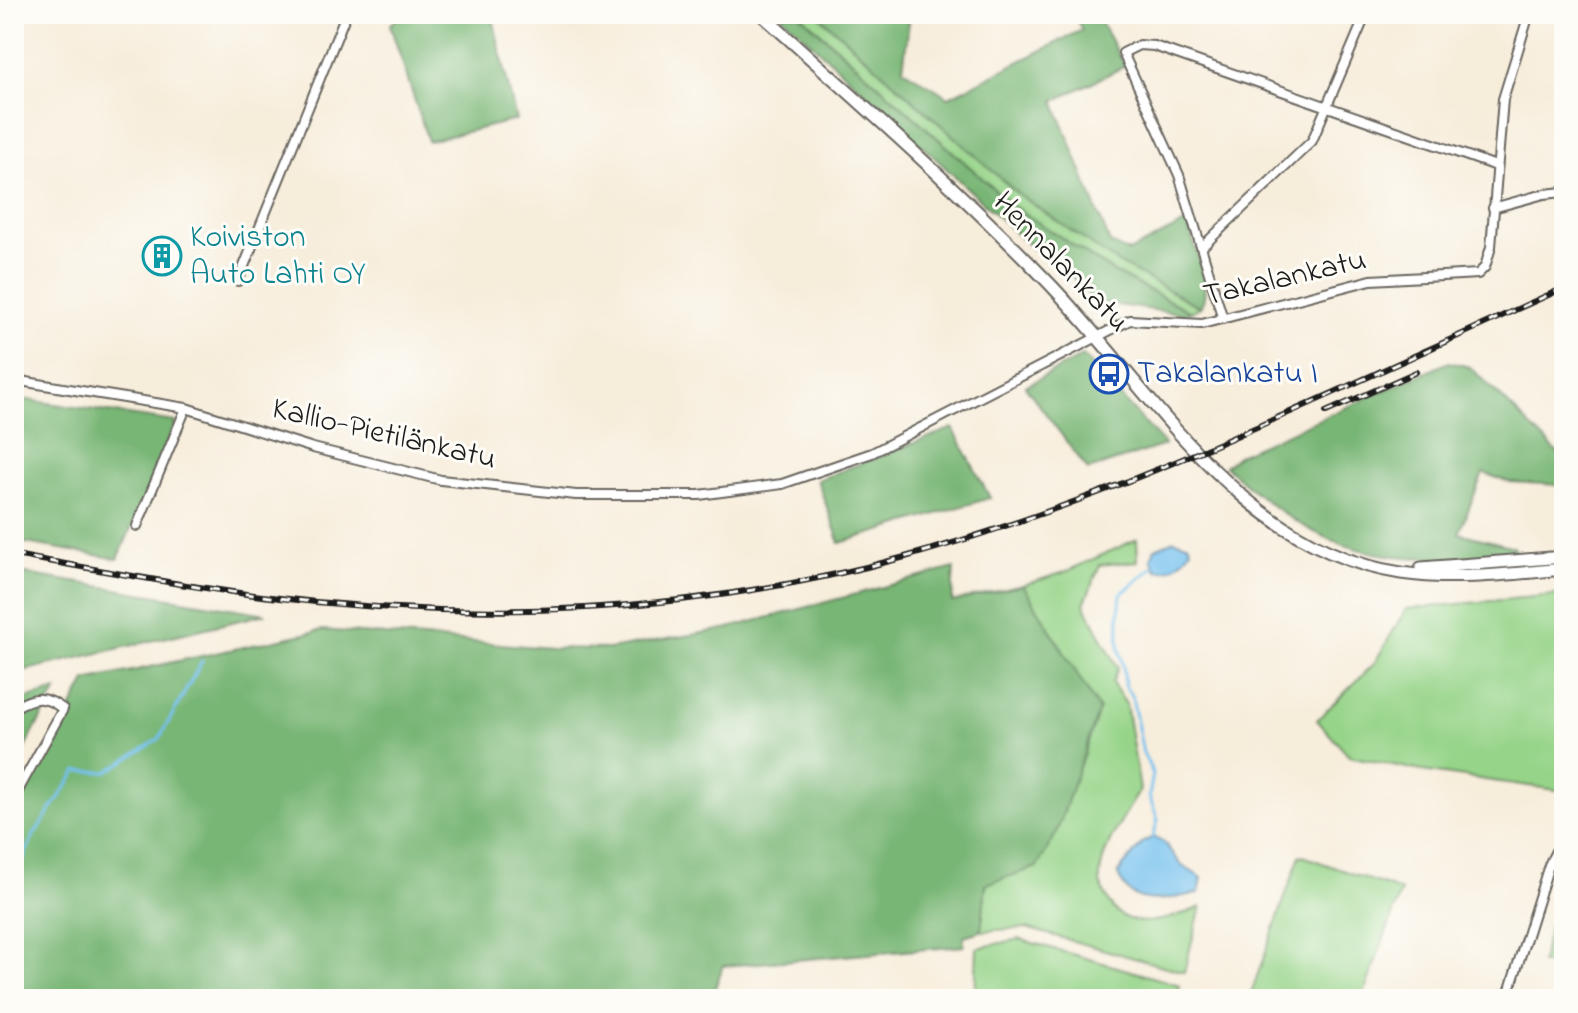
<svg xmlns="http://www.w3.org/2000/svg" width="1578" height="1013" font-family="'Indie Flower',sans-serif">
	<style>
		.green { fill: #96d489; stroke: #597852; stroke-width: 2 }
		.forest { fill: #78b675; stroke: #4a6948; stroke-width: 2 }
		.water { fill: #75c1ef; stroke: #486e86; stroke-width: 2 }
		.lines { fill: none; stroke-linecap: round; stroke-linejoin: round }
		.stream { stroke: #75c1ef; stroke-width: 3 }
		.street-casing { stroke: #69655f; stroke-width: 12 }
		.secondary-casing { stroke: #69655f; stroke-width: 15 }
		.street { stroke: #fff; stroke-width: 8 }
		.secondary { stroke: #fff; stroke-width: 11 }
		.rail-casing { stroke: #1c1c1c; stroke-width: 6 }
		.rail { stroke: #fdfcf7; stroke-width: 3; stroke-dasharray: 9; stroke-linecap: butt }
		.labels { text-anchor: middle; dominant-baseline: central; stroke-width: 6; stroke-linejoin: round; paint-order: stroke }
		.culture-label { font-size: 32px; fill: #0d838f; stroke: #fdfcf7; text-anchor: start }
		.street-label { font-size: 32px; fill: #1c1c1c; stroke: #fdfcf7 }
		.transit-label { font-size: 32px; fill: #164399; stroke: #fdfcf7; text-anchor: start }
	</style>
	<rect width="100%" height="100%" fill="#fdfcf7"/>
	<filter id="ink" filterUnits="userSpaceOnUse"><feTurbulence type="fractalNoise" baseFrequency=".0125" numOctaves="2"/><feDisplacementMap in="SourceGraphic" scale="16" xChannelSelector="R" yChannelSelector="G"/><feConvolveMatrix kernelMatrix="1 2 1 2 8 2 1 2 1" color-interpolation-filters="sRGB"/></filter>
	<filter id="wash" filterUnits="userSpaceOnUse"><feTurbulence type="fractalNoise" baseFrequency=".006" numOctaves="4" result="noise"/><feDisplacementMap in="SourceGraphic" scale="32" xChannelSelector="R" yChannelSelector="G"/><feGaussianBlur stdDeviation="1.8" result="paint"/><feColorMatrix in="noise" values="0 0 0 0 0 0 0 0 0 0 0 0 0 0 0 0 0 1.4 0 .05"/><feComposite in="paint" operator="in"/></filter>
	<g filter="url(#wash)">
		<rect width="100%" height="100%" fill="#f7eddb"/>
		<g class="green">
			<path d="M 800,14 L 817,14 L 1018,194 L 1118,263 L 1200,307 L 1191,312 L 1114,272 L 1013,206 Z"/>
			<path d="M 1137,539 L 1138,561 L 1100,565 L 1084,604 L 1118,668 L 1112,683 L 1126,704 L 1140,790 C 1126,814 1098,852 1100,881 C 1100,886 1105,893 1107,898 C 1125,937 1171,919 1201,907 L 1184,972 L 1026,928 L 981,931 L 986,884 L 1037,867 L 1099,710 L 1023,585 L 1065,572 Z"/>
			<path d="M 1564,594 L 1564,791 L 1422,771 L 1349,756 L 1317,720 L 1374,664 L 1406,609 Z"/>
			<path d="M 1300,855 L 1401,891 L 1362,999 L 1249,999 Z"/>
			<path d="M 1562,875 L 1564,877 L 1564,970 L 1541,963 Z"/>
			<path d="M 1019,939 L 1180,985 L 1177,999 L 975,999 L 977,948 Z"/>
		</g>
		<g class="forest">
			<path d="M 402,14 L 492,14 L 516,120 L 428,141 L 390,25 Z"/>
			<path d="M 780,14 L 799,14 L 1013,206 L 1115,273 L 1191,312 L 1184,314 L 1095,302 L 1052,254 L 1033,249 Z"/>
			<path d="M 817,14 L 910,14 L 903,69 L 949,97 L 1082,30 L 1074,14 L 1096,14 L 1125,66 L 1054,101 L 1110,243 L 1129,252 L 1187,222 C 1193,244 1214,287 1200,307 L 1118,263 L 1018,194 Z"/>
			<path d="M 1083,356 L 1165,445 L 1088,470 L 1025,386 Z"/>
			<path d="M 1449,362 L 1470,367 L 1564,459 L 1561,485 L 1509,482 L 1483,473 L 1459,533 L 1514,547 L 1515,554 C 1381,565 1328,560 1225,466 L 1240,454 Z"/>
			<path d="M 14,398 L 176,422 L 118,559 L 14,541 Z"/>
			<path d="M 953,428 L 990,498 L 840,543 L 817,480 Z"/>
			<path d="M 954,568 L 952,602 L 1023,585 L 1099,710 L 1056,834 L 1037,867 L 986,884 L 981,931 L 964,936 L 964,946 L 723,966 L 711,999 L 14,999 L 14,815 L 86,681 L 322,630 L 551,648 L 609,649 L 725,629 Z"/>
			<path d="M 14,572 L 266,614 L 14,673 Z"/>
			<path d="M 57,690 L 14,767 L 14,702 Z"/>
		</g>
		<g class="water">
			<path d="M 1174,540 L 1188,543 L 1191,550 C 1183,561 1171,573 1157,570 L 1151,559 L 1155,548 Z"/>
			<path d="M 1153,837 L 1164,842 L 1181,865 L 1202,878 L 1199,893 C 1167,899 1129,911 1118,873 L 1143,842 Z"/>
		</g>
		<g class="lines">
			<g class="stream">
				<path d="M 1153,567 L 1121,594 C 1119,612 1118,629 1119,647 C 1121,662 1126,670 1124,685 L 1132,697 L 1143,753 L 1153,774 L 1149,796 L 1158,820 L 1153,837"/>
				<path d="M 14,881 L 33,836 L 77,771 L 107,772 L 159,739 L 202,661"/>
			</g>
		</g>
	</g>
	<g filter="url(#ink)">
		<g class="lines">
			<defs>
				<g id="street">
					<path d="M 1493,208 L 1544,194 L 1564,192"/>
					<path d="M 1203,246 L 1312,141 L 1366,14"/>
					<path d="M 238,281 L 346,14"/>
					<path d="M 1223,319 L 1179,175 L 1123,53 L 1139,45 L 1154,46 L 1496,166"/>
					<path d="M 14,380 L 186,408 L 313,448 L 441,480 L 576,495 L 699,495 L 782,484 L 872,453 L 1130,320 L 1202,324 L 1371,280 L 1478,274 L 1485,267 L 1491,247 L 1503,99 L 1529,14"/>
					<path d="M 137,526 L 186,408"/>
					<path d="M 14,708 C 34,696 44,695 63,709 L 14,798"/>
					<path d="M 1507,999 L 1549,865 L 1556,851 L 1564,845"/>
				</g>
				<g id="secondary">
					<path d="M 761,14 C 857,100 955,186 1045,279 C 1150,386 1238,549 1401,573 C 1454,581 1511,574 1564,569"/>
					<path d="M 1421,568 L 1564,557"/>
				</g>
			</defs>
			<use href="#street" class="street-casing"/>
			<use href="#secondary" class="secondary-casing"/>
			<use href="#street" class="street"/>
			<use href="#secondary" class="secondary"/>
			<defs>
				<g id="rail">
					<path d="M 1326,412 L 1416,372"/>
					<path d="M 14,555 C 96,569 179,586 262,596 C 474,623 698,614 905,557 C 1133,494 1348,384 1564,288"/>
				</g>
			</defs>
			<use href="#rail" class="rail-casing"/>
			<use href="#rail" class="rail"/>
		</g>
	</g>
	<defs>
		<symbol id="building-ring" viewBox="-11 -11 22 22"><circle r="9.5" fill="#fdfcf7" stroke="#0f9aa8" stroke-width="1.5"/><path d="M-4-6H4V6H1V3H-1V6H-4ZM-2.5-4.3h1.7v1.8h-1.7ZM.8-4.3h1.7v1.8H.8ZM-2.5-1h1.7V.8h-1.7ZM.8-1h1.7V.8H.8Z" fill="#0f9aa8"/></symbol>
		<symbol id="bus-ring" viewBox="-11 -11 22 22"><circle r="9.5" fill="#fdfcf7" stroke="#1a4fb4" stroke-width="1.5"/><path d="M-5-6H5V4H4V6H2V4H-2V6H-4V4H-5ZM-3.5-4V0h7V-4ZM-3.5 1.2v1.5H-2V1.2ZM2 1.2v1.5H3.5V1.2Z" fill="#1a4fb4"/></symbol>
	</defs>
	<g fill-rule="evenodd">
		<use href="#building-ring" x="140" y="234" width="44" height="44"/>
		<use href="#bus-ring" x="1087" y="352" width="44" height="44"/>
	</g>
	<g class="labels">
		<g class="culture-label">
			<text x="190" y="238">Koiviston<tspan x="190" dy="37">Auto Lahti OY</tspan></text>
		</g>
		<g class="street-label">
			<text transform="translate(1060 263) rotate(46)">Hennalankatu</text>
			<text transform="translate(1285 279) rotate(-13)">Takalankatu</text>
			<text transform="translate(384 435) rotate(13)">Kallio-Pietilänkatu</text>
		</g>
		<g class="transit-label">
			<text x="1137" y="374">Takalankatu I</text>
		</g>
	</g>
	<rect width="1578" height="1013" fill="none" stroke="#fdfcf7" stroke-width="48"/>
</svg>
